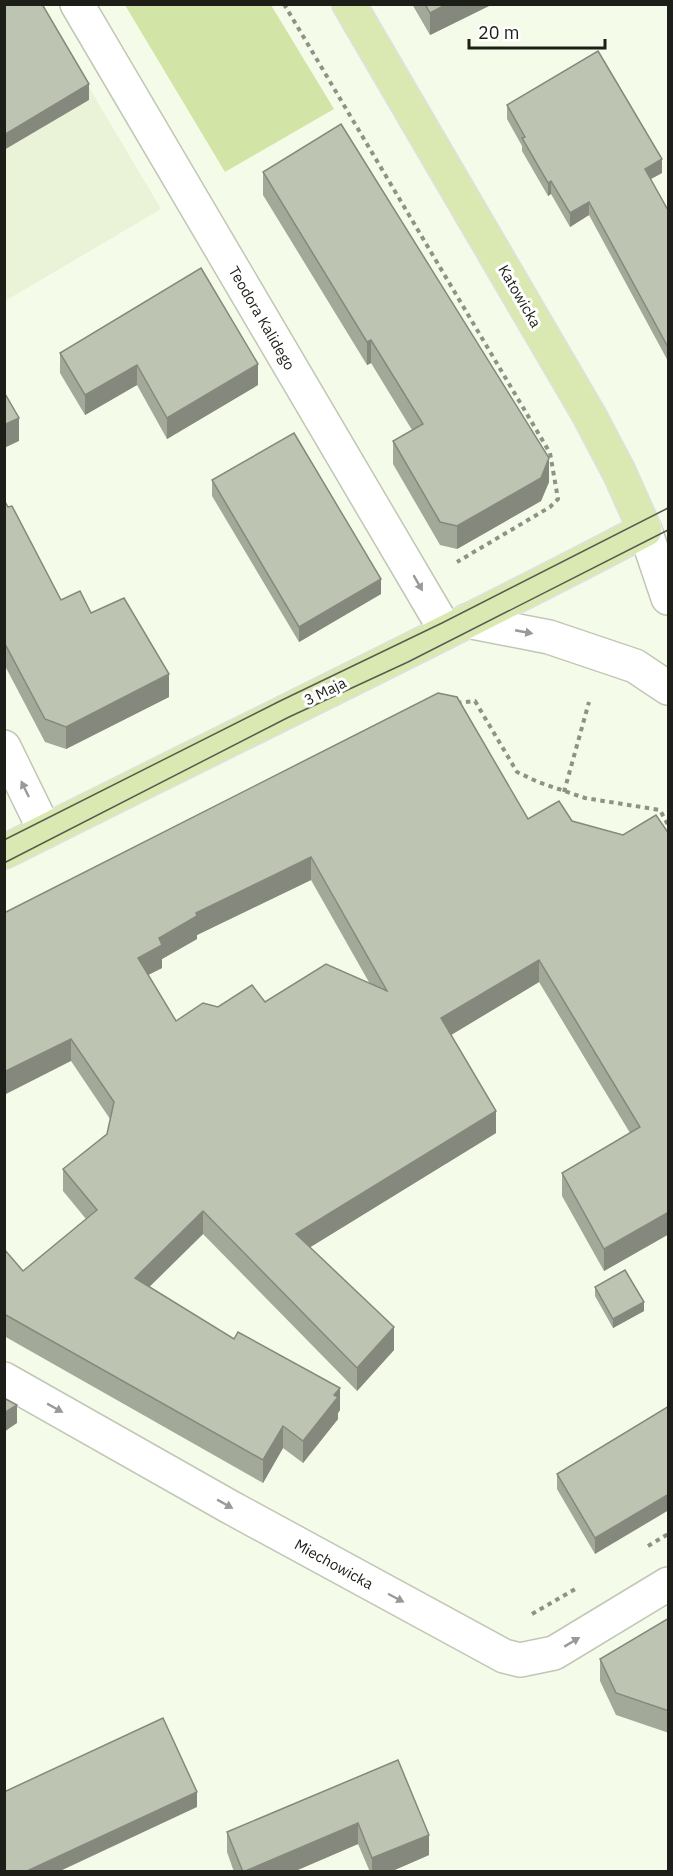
<svg xmlns="http://www.w3.org/2000/svg" width="673" height="1876" font-family="'IBM Plex Sans',sans-serif">
	<style>
		.built { fill: #eaf2d8 }
		.green { fill: #d2e4a6 }
		.lines { fill: none; stroke-linecap: round; stroke-linejoin: round }
		.street-casing { stroke: #c1c7b5; stroke-width: 36 }
		.primary-casing { stroke: #dfe0df; stroke-width: 36 }
		.path { stroke: #8f9386; stroke-width: 4; stroke-dasharray: 4.5 4.5; stroke-linecap: butt }
		.street { stroke: #fff; stroke-width: 33 }
		.primary { stroke: #dae9b2; stroke-width: 33 }
		.tram { stroke: #585b51; stroke-width: 1.5 }
		.wall { fill: #a3a999; fill-rule: evenodd }
		.shaded-wall { fill: #85897d }
		.building { fill: #bec4b2; stroke: #85897d; stroke-width: 1.5; fill-rule: evenodd }
		.oneway { fill: #999a97 }
		.labels { text-anchor: middle; dominant-baseline: central; stroke-width: 6; stroke-linejoin: round; paint-order: stroke }
		.street-label { font-size: 15px; fill: #1c1e17; stroke: #fff }
	</style>
	<rect width="100%" height="100%" fill="#f5fbe9"/>
	<path class="built" d="M 4,5 L 40,5 L 161,209 L 5,301 Z"/>
	<path class="green" d="M 125,5 L 271,5 L 334,109 L 225,172 Z"/>
	<g class="lines">
		<defs>
			<g id="street">
				<path d="M 77,4 L 446,631"/>
				<path d="M 645,530 L 668,598"/>
				<path d="M 467,621 L 549,637 L 635,666 L 668,688"/>
				<path d="M 4,747 L 45,831"/>
				<path d="M 4,1379 L 230,1507 L 504,1656 L 520,1660 L 554,1653 L 668,1584"/>
			</g>
			<path id="primary" d="M 4,852 C 218,744 434,641 645,530 L 619,472 L 589,415 L 349,4"/>
		</defs>
		<use href="#street" class="street-casing"/>
		<use href="#primary" class="primary-casing"/>
		<g class="path">
			<path d="M 284,4 L 550,453 L 558,499 L 550,507 L 457,562"/>
			<path d="M 457,703 L 475,701 L 517,772 L 538,782 L 585,798 L 660,810 L 668,825"/>
			<path d="M 564,792 L 589,702"/>
			<path d="M 648,1546 L 668,1534"/>
			<path d="M 532,1614 L 577,1588"/>
		</g>
		<use href="#street" class="street"/>
		<use href="#primary" class="primary"/>
		<g class="tram">
			<path d="M 4,840 L 280,701 L 442,623 L 668,508"/>
			<path d="M 4,863 L 289,717 L 408,662 L 668,530"/>
		</g>
	</g>
	<g class="wall">
		<path d="M 412,4 L 493,4 L 430,35 Z"/>
		<path d="M 507,105 L 662,173 L 651,179 L 669,212 L 669,363 L 589,215 L 570,227 L 551,194 L 548,196 L 522,151 L 522,146 L 507,119 Z"/>
		<path d="M 263,172 L 549,482 L 541,501 L 457,549 L 440,545 L 393,464 L 393,441 L 412,430 L 371,363 L 367,365 L 263,195 Z"/>
		<path d="M 60,353 L 258,385 L 167,439 L 137,385 L 85,415 L 60,373 Z"/>
		<path d="M 212,480 L 381,594 L 299,642 L 212,496 Z"/>
		<path d="M 4,500 L 61,600 L 91,613 L 169,697 L 66,749 L 45,742 L 4,664 Z"/>
		<path d="M 528,819 L 572,821 L 623,835 L 669,834 L 669,1234 L 604,1271 L 562,1196 L 562,1173 L 630,1133 L 539,982 L 451,1035 L 496,1133 L 310,1247 L 394,1350 L 357,1391 L 203,1234 L 149,1287 L 340,1410 L 338,1413 L 338,1419 L 303,1463 L 283,1448 L 263,1483 L 4,1336 L 4,1249 L 23,1271 L 86,1219 L 63,1191 L 63,1169 L 107,1134 L 110,1119 L 71,1061 L 4,913 ZM 311,880 L 370,984 L 265,1002 L 218,1007 L 176,1021 L 148,975 L 162,968 L 162,959 L 197,939 L 197,935 Z"/>
		<path d="M 595,1287 L 644,1311 L 613,1328 L 595,1296 Z"/>
		<path d="M 669,1406 L 595,1554 L 557,1489 L 557,1474 Z"/>
		<path d="M 669,1618 L 669,1733 L 616,1715 L 600,1681 L 600,1659 Z"/>
		<path d="M 398,1760 L 429,1855 L 390,1872 L 370,1872 L 358,1844 L 293,1872 L 234,1872 L 227,1852 L 227,1832 Z"/>
	</g>
	<g class="shaded-wall">
		<path d="M 447,4 L 493,4 L 430,35 L 430,13 Z"/>
		<path d="M 89,84 L 89,100 L 4,150 L 4,135 Z"/>
		<path d="M 662,159 L 662,173 L 645,182 L 645,169 Z"/>
		<path d="M 551,181 L 551,194 L 548,196 L 548,183 Z"/>
		<path d="M 589,202 L 589,215 L 570,227 L 570,213 Z"/>
		<path d="M 371,340 L 371,363 L 367,365 L 367,342 Z"/>
		<path d="M 258,364 L 258,385 L 167,439 L 167,418 Z"/>
		<path d="M 137,365 L 137,385 L 85,415 L 85,395 Z"/>
		<path d="M 19,418 L 19,441 L 4,448 L 4,425 Z"/>
		<path d="M 549,458 L 549,482 L 541,501 L 457,549 L 457,526 Z"/>
		<path d="M 381,579 L 381,594 L 299,642 L 299,627 Z"/>
		<path d="M 169,674 L 169,697 L 66,749 L 66,727 Z"/>
		<path d="M 311,857 L 311,880 L 197,935 L 197,939 L 162,959 L 162,968 L 138,980 L 138,958 L 159,938 L 196,913 Z"/>
		<path d="M 539,960 L 539,982 L 441,1041 L 441,1018 Z"/>
		<path d="M 71,1039 L 71,1061 L 4,1095 L 4,1072 Z"/>
		<path d="M 496,1111 L 496,1133 L 296,1256 L 296,1234 Z"/>
		<path d="M 203,1211 L 203,1234 L 135,1301 L 135,1278 Z"/>
		<path d="M 669,1212 L 669,1234 L 604,1271 L 604,1249 Z"/>
		<path d="M 644,1302 L 644,1311 L 613,1328 L 613,1319 Z"/>
		<path d="M 394,1327 L 394,1350 L 357,1391 L 357,1368 Z"/>
		<path d="M 340,1388 L 340,1410 L 338,1413 L 338,1419 L 303,1463 L 303,1441 L 334,1395 Z"/>
		<path d="M 17,1405 L 17,1423 L 4,1432 L 4,1413 Z"/>
		<path d="M 283,1426 L 283,1448 L 263,1483 L 263,1460 Z"/>
		<path d="M 669,1494 L 669,1510 L 595,1554 L 595,1538 Z"/>
		<path d="M 197,1792 L 197,1807 L 58,1872 L 25,1872 Z"/>
		<path d="M 358,1823 L 358,1844 L 293,1872 L 244,1872 Z"/>
		<path d="M 429,1835 L 429,1855 L 390,1872 L 372,1872 L 372,1858 Z"/>
	</g>
	<g class="building">
		<path d="M 4,4 L 42,4 L 89,84 L 4,135 Z"/>
		<path d="M 425,4 L 447,4 L 430,13 Z"/>
		<path d="M 598,51 L 662,159 L 645,169 L 669,212 L 669,349 L 589,202 L 570,213 L 551,181 L 548,183 L 522,138 L 525,137 L 507,105 Z"/>
		<path d="M 341,124 L 549,458 L 541,478 L 457,526 L 440,522 L 393,441 L 423,424 L 371,340 L 367,342 L 263,172 Z"/>
		<path d="M 201,268 L 258,364 L 167,418 L 137,365 L 85,395 L 60,353 Z"/>
		<path d="M 4,392 L 19,418 L 4,425 Z"/>
		<path d="M 294,433 L 381,579 L 299,627 L 212,480 Z"/>
		<path d="M 4,500 L 8,507 L 12,506 L 61,600 L 80,591 L 91,613 L 124,598 L 169,674 L 66,727 L 45,719 L 4,642 Z"/>
		<path d="M 438,693 L 457,697 L 528,819 L 559,801 L 572,821 L 623,835 L 656,815 L 669,834 L 669,1212 L 604,1249 L 562,1173 L 640,1127 L 539,960 L 441,1018 L 496,1111 L 296,1234 L 394,1327 L 357,1368 L 203,1211 L 135,1278 L 234,1339 L 238,1332 L 340,1388 L 334,1395 L 338,1397 L 303,1441 L 283,1426 L 263,1460 L 4,1314 L 4,1249 L 23,1271 L 97,1210 L 63,1169 L 107,1134 L 114,1102 L 71,1039 L 4,1072 L 4,913 ZM 311,857 L 387,991 L 326,964 L 265,1002 L 252,985 L 218,1007 L 203,1003 L 176,1021 L 138,958 L 162,945 L 159,938 L 197,916 L 196,913 Z"/>
		<path d="M 625,1270 L 644,1302 L 613,1319 L 595,1287 Z"/>
		<path d="M 4,1398 L 17,1405 L 4,1413 Z"/>
		<path d="M 669,1406 L 669,1494 L 595,1538 L 557,1474 Z"/>
		<path d="M 669,1618 L 669,1711 L 616,1693 L 600,1659 Z"/>
		<path d="M 163,1718 L 197,1792 L 25,1872 L 4,1872 L 4,1792 Z"/>
		<path d="M 398,1760 L 429,1835 L 372,1858 L 358,1823 L 243,1872 L 227,1832 Z"/>
	</g>
	<defs><path id="oneway-solid" d="M-6-.8H1V-3.2L6.5 0L1 3.2V.8H-6Z" transform="scale(1.5)"/></defs>
	<g class="oneway">
		<use href="#oneway-solid" transform="translate(418 583) rotate(60)"/>
		<use href="#oneway-solid" transform="translate(524 632) rotate(11)"/>
		<use href="#oneway-solid" transform="translate(25 789) rotate(-116)"/>
		<use href="#oneway-solid" transform="translate(55 1408) rotate(29)"/>
		<use href="#oneway-solid" transform="translate(225 1504) rotate(29)"/>
		<use href="#oneway-solid" transform="translate(396 1598) rotate(28)"/>
		<use href="#oneway-solid" transform="translate(572 1642) rotate(-31)"/>
	</g>
	<g class="labels">
		<g class="street-label">
			<text transform="translate(520 296) rotate(60)">Katowicka</text>
			<text transform="translate(262 318) rotate(60)">Teodora Kalidego</text>
			<text transform="translate(325 691) rotate(-26)">3 Maja</text>
			<text transform="translate(334 1564) rotate(29)">Miechowicka</text>
		</g>
	</g>
	<rect width="673" height="1876" fill="none" stroke="#1c1e17" stroke-width="12"/>
	<path d="M469 39v9h136v-9" fill="none" stroke="#1c1e17" stroke-width="3"/>
	<text x="478" y="39" font-size="18" fill="#1c1e17" stroke="#ffffff" stroke-width="4.5" paint-order="stroke">20 m</text>
</svg>
